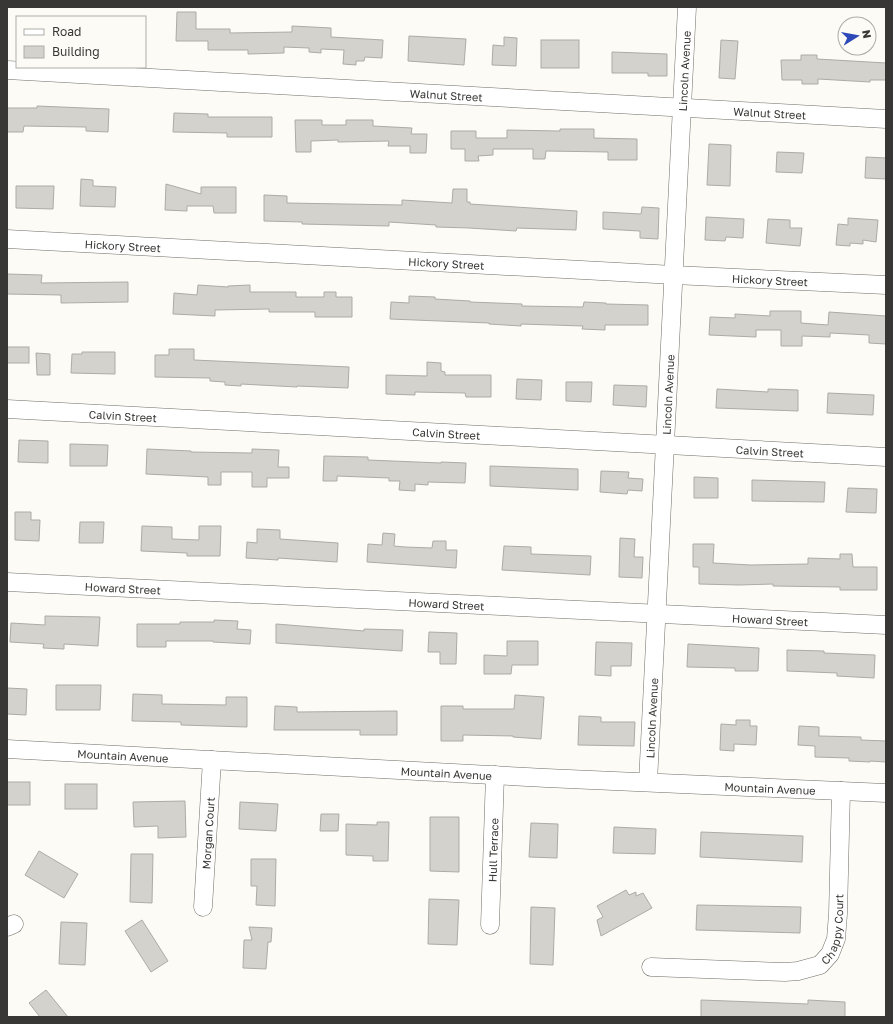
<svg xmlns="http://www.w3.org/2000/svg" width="893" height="1024" font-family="'Golos Text',sans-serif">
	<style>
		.building { fill: #d4d2cc; stroke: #aeaba6 }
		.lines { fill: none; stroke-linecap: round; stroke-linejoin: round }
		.minor-casing { stroke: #706e69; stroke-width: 19 }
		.minor { stroke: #fff; stroke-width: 18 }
		.labels { text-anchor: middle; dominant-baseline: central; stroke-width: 4; stroke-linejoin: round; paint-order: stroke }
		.street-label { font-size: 11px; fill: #383735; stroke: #fdfbf5 }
	</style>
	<rect width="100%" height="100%" fill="#fdfbf5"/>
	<g class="building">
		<path d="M 177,12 L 196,12 L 196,29 L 230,29 L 230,33 L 292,32 L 292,26 L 331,28 L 331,37 L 383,40 L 382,58 L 365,57 L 364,61 L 356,61 L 356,65 L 343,64 L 344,50 L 321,49 L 321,53 L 309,52 L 309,48 L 284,47 L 284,53 L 248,54 L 248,50 L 208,50 L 208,41 L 176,41 Z"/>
		<path d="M 409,36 L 466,39 L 464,65 L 408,61 Z"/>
		<path d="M 504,37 L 517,38 L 516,66 L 492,65 L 493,45 L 504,46 Z"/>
		<rect x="541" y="40" width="38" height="28"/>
		<path d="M 721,40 L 738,41 L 735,79 L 719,78 Z"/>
		<path d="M 612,52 L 667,54 L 667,76 L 648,76 L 648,73 L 612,73 Z"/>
		<path d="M 801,55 L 817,55 L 817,59 L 886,63 L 886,80 L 870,80 L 870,82 L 818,79 L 818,84 L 802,84 L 802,80 L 782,80 L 781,60 L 801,60 Z"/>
		<path d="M 37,106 L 109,109 L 108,132 L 86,131 L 86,127 L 24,126 L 23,132 L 7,132 L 7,108 L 37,108 Z"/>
		<path d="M 174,113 L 208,114 L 208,117 L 272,117 L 272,137 L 227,137 L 227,133 L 173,132 Z"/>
		<path d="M 295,120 L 322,120 L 322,125 L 346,125 L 346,120 L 373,120 L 373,126 L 412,128 L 411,134 L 427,134 L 426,153 L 410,153 L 410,146 L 388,146 L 389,141 L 338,142 L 338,140 L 311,141 L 311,152 L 296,152 Z"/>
		<path d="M 560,129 L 594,129 L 594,138 L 637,139 L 637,160 L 608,160 L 608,152 L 546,151 L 545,159 L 533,159 L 533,149 L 493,149 L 493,155 L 478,156 L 479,161 L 465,161 L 465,149 L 451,149 L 451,131 L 476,131 L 476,138 L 507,138 L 507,130 L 560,131 Z"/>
		<path d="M 709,144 L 731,145 L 730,186 L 707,185 Z"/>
		<path d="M 777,152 L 804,153 L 802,173 L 776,172 Z"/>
		<path d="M 866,157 L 886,158 L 886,179 L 865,178 Z"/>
		<path d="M 81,179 L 93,180 L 93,186 L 116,187 L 115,207 L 80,206 Z"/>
		<path d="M 166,184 L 201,194 L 201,187 L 236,187 L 236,213 L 214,213 L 213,206 L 187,206 L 187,211 L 165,210 Z"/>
		<path d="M 16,186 L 54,186 L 53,209 L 16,208 Z"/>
		<path d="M 453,189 L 467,189 L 467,202 L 470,202 L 470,204 L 577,211 L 576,230 L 517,228 L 516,231 L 469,228 L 436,227 L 436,225 L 389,222 L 389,226 L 302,224 L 302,222 L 264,221 L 264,195 L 287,196 L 287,203 L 402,205 L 402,200 L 452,203 Z"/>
		<path d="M 642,207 L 659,208 L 658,239 L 640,238 L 640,231 L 603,229 L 603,212 L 641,214 Z"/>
		<path d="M 706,217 L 744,219 L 743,238 L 726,237 L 725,241 L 705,240 Z"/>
		<path d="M 848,218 L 878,220 L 876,242 L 863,240 L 863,244 L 850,243 L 850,246 L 836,245 L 838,224 L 848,225 Z"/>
		<path d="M 768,219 L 790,220 L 790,228 L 802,228 L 800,246 L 766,243 Z"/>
		<path d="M 7,274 L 42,275 L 41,283 L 128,282 L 128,302 L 61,303 L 61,295 L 7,294 Z"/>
		<path d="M 198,285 L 228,287 L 228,286 L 250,285 L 250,292 L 296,292 L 296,297 L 324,297 L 324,292 L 336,292 L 336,297 L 352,297 L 352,317 L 315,317 L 315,312 L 269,312 L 269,309 L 215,310 L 215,316 L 173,314 L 174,293 L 197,295 Z"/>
		<path d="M 409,296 L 435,297 L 435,299 L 470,301 L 470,302 L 522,304 L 522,306 L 583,307 L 584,302 L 606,303 L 606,304 L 648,305 L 648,325 L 605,325 L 605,330 L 582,329 L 583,326 L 521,324 L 521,326 L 489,324 L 489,323 L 390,319 L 391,302 L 409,303 Z"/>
		<path d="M 770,311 L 801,311 L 801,323 L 828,325 L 829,312 L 886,316 L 886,344 L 869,343 L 869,335 L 830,333 L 830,337 L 802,336 L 802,346 L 781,346 L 781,330 L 756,330 L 756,337 L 709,335 L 710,317 L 735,318 L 735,314 L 770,316 Z"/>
		<rect x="7" y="347" width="22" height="16"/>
		<path d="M 169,349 L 194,349 L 194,360 L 349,367 L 348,388 L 297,386 L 297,387 L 241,384 L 241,386 L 225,385 L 225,382 L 210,381 L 210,378 L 155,377 L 155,355 L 169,355 Z"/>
		<path d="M 82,352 L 115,352 L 115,374 L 71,373 L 72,354 L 82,354 Z"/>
		<path d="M 36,353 L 50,354 L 50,375 L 37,375 Z"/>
		<path d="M 427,362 L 441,363 L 441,371 L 445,372 L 445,375 L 491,375 L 491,397 L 466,397 L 465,393 L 415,392 L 415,395 L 386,394 L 386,375 L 427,376 Z"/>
		<path d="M 517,379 L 542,380 L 541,400 L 516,399 Z"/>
		<path d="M 566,382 L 592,382 L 591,402 L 566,401 Z"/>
		<path d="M 614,385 L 647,386 L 646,407 L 613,405 Z"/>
		<path d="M 717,389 L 768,392 L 768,389 L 798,390 L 798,411 L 716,408 Z"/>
		<path d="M 828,393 L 874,395 L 873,415 L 827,413 Z"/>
		<path d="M 19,440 L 48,441 L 48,463 L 18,462 Z"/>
		<path d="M 70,444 L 108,445 L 107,466 L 70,466 Z"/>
		<path d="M 147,449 L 191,451 L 191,452 L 252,453 L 252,449 L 279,450 L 278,467 L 289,467 L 289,478 L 267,478 L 267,487 L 252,487 L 252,472 L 221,472 L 221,485 L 208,485 L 208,477 L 146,474 Z"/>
		<path d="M 324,456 L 368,457 L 368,460 L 441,463 L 441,462 L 466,463 L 465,483 L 428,482 L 428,485 L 415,484 L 415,491 L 399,490 L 400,481 L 389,481 L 389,478 L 337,476 L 337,481 L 323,481 Z"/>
		<path d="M 490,466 L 578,469 L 578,490 L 490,486 Z"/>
		<path d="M 601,471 L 629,472 L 628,478 L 643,479 L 642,491 L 628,490 L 627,494 L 600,492 Z"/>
		<path d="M 694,477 L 718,478 L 718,498 L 694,498 Z"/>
		<path d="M 752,480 L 825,482 L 824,502 L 752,501 Z"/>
		<path d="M 848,488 L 877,489 L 876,513 L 846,512 Z"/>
		<path d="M 15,512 L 31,512 L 31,520 L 40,520 L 39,541 L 15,540 Z"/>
		<path d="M 80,522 L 104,522 L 103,543 L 79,543 Z"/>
		<path d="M 142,526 L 172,527 L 172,539 L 199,540 L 199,526 L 221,526 L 220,556 L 187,556 L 187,553 L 141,551 Z"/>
		<path d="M 257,529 L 280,530 L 280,539 L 338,543 L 337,562 L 278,558 L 278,560 L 246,558 L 247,542 L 257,543 Z"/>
		<path d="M 383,533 L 395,534 L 394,546 L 405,547 L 432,548 L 433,541 L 446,541 L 446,550 L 457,550 L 456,568 L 367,562 L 368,544 L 382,545 Z"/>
		<path d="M 620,538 L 635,539 L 634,557 L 643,557 L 642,578 L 619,577 Z"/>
		<path d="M 693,544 L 714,544 L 713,563 L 751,565 L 808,564 L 808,558 L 840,559 L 840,554 L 852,554 L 853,567 L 877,567 L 877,590 L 840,590 L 840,587 L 773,586 L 773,584 L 739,585 L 699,584 L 699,567 L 693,567 Z"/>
		<path d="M 504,546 L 531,547 L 531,554 L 591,556 L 590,575 L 502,570 Z"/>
		<path d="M 45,616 L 100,617 L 98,646 L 64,644 L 64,649 L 43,648 L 44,644 L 10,642 L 11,623 L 45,625 Z"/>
		<path d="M 214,620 L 238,621 L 237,629 L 251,630 L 250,644 L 213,642 L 213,641 L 166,641 L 166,647 L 137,647 L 137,624 L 180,624 L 180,622 L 214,622 Z"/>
		<path d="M 276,624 L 364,631 L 364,629 L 403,630 L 402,651 L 276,643 Z"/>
		<path d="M 429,632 L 457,633 L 456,664 L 440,664 L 440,652 L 428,652 Z"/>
		<path d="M 507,641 L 538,641 L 538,665 L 512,665 L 511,674 L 484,674 L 484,655 L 507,656 Z"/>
		<path d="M 596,642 L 632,643 L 631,666 L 611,666 L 611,676 L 595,675 Z"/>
		<path d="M 688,644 L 759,648 L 758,671 L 735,671 L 735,668 L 687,667 Z"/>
		<path d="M 787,650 L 824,651 L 824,653 L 875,655 L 874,678 L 837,676 L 837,673 L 787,671 Z"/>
		<path d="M 56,685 L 101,685 L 100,710 L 56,710 Z"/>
		<path d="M 7,688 L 27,689 L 26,715 L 7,714 Z"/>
		<path d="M 133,694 L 162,695 L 162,704 L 226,705 L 226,697 L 247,697 L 247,727 L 181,725 L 181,722 L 132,721 Z"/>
		<path d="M 515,695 L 544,697 L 541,739 L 513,737 L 513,736 L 463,735 L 463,741 L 441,741 L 441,706 L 463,706 L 463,709 L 514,709 Z"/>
		<path d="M 275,706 L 297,707 L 297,712 L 397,711 L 397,735 L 360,735 L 360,730 L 274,730 Z"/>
		<path d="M 579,716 L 601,717 L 601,722 L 635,722 L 634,746 L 578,745 Z"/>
		<path d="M 736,720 L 750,720 L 750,726 L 757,726 L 756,745 L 734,744 L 734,751 L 720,750 L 721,724 L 736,725 Z"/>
		<path d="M 799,726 L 819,727 L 819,736 L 861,737 L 861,740 L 886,741 L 886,762 L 870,761 L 870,762 L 849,761 L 849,758 L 815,757 L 815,746 L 798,745 Z"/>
		<rect x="7" y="782" width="23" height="23"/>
		<rect x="65" y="784" width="32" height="25"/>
		<path d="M 185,801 L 186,837 L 158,838 L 158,826 L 134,827 L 133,802 Z"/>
		<path d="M 240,802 L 278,804 L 276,831 L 239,829 Z"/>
		<path d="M 321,814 L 339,814 L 338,831 L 320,831 Z"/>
		<path d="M 430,817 L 459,817 L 459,872 L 430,871 Z"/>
		<path d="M 377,822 L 389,822 L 388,861 L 373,861 L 373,856 L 346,855 L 346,824 L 377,825 Z"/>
		<path d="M 531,823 L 558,824 L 557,858 L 529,857 Z"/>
		<path d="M 614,827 L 656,829 L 655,854 L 613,853 Z"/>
		<path d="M 701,832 L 803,836 L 802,862 L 700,857 Z"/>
		<path d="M 39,851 L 78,874 L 64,898 L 25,875 Z"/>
		<path d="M 131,854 L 153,854 L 152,903 L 130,902 Z"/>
		<path d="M 251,859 L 276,859 L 275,906 L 256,905 L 257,886 L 251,886 Z"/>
		<path d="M 626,890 L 629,895 L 636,892 L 636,896 L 643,893 L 652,908 L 601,936 L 597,920 L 603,917 L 597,906 Z"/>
		<path d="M 429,899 L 459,900 L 457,945 L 428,944 Z"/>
		<path d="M 697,905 L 801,907 L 800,933 L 696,930 Z"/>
		<path d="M 531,907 L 555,908 L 553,965 L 530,964 Z"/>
		<path d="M 142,920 L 168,961 L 151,972 L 125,931 Z"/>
		<path d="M 61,922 L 87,923 L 85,965 L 59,964 Z"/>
		<path d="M 249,927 L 272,928 L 271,942 L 268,942 L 266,969 L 243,968 L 244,940 L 252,940 Z"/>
		<path d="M 46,990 L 68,1017 L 40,1017 L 29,1003 Z"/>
		<path d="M 701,1000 L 808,1004 L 808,1000 L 845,1002 L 845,1017 L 701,1017 Z"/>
	</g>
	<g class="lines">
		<defs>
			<g id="minor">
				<path id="s1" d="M 7,70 L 886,119"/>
				<path id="s2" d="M 7,239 L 674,275 L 886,285"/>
				<path id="s3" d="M 7,409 L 886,457"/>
				<path id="s4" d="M 7,582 L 886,625"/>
				<path id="s5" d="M 7,749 L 546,778 L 886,793"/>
				<path id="s6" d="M 648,782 L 687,7"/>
				<path id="s7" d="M 203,907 L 212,760"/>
				<path id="s8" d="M 490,925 L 495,775"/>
				<path d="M 7,927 L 14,924"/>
				<path id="s9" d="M 651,967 L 785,972 L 798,971 L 820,965 L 830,954 L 836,939 L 838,914 L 841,791"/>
			</g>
		</defs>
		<use href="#minor" class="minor-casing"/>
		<use href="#minor" class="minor"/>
	</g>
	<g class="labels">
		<g class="street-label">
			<text stroke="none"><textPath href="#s6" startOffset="712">Lincoln Avenue</textPath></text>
			<text stroke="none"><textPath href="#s1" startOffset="440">Walnut Street</textPath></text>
			<text stroke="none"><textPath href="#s1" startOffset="764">Walnut Street</textPath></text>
			<text stroke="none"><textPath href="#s2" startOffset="116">Hickory Street</textPath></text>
			<text stroke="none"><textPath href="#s2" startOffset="440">Hickory Street</textPath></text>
			<text stroke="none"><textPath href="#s2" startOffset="764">Hickory Street</textPath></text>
			<text stroke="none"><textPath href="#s6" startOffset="388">Lincoln Avenue</textPath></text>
			<text stroke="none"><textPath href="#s3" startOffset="116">Calvin Street</textPath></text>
			<text stroke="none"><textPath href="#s3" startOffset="440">Calvin Street</textPath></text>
			<text stroke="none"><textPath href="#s3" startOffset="764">Calvin Street</textPath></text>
			<text stroke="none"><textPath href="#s4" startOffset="116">Howard Street</textPath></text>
			<text stroke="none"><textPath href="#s4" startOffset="440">Howard Street</textPath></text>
			<text stroke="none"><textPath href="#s4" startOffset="764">Howard Street</textPath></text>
			<text stroke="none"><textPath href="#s6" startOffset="64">Lincoln Avenue</textPath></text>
			<text stroke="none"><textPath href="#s5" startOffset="116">Mountain Avenue</textPath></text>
			<text stroke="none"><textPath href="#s5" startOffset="440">Mountain Avenue</textPath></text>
			<text stroke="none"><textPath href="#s5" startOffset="764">Mountain Avenue</textPath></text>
			<text stroke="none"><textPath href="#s7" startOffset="74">Morgan Court</textPath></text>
			<text stroke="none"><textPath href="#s8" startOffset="75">Hull Terrace</textPath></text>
			<text stroke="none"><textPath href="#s9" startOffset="210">Chappy Court</textPath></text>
		</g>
	</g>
	<rect width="893" height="1024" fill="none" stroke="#383735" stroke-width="16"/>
	<rect x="16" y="16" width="130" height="52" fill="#fdfbf5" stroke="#aeada8"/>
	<rect x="24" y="29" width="20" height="6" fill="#ffffff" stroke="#aeada8"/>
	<text x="52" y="36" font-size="12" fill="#383735">Road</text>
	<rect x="24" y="46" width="20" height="12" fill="#d4d2cc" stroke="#aeada8"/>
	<text x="52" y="56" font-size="12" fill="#383735">Building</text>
	<g transform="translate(857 36) rotate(79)"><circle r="19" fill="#fdfbf5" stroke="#aeada8"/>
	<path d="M0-3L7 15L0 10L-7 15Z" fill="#2c48b9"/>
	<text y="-6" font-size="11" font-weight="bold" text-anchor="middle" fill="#383735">N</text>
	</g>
</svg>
